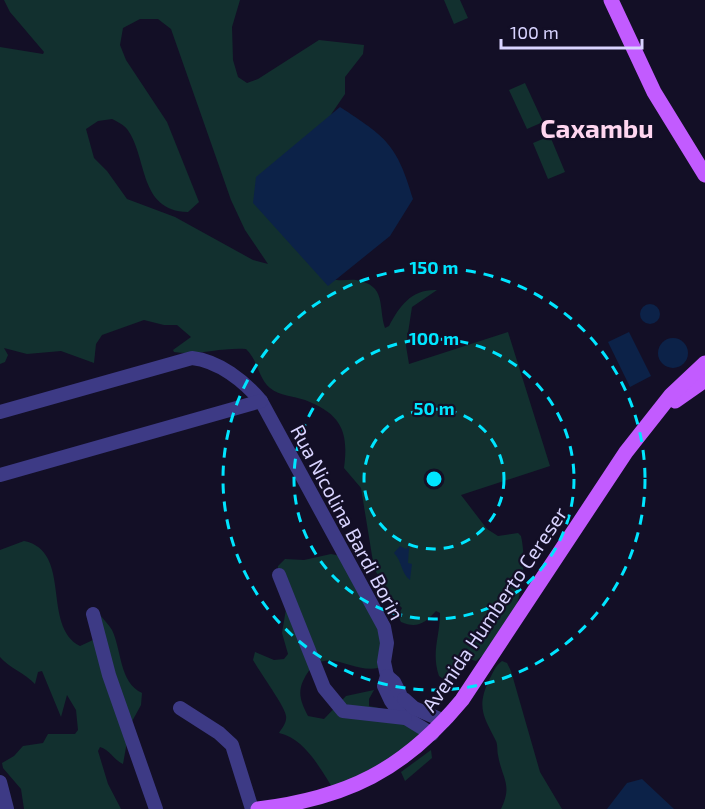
<svg xmlns="http://www.w3.org/2000/svg" width="705" height="809" font-family="'Exo 2',sans-serif">
	<style>
		.green { fill: #12302f; fill-rule: evenodd }
		.water { fill: #0c2248 }
		.lines { fill: none; stroke-linecap: round; stroke-linejoin: round }
		.minor { stroke: #3d3a85; stroke-width: 14 }
		.major { stroke: #c25bff; stroke-width: 15 }
		.ring { fill: none; stroke: #00e5ff; stroke-width: 3; stroke-dasharray: 10 8 }
		.labels { text-anchor: middle; dominant-baseline: central; stroke-width: 4.5; stroke-linejoin: round; paint-order: stroke }
		.street-label { font-size: 20px; fill: #d9d4ff; stroke: #130f26 }
		.district-label { font-size: 26px; font-weight: bold; fill: #ffd6f0; stroke: #130f26 }
		.centre { fill: #00e5ff; stroke: #130f26; stroke-width: 3 }
		.ring-label { font-size: 18px; text-anchor: middle; font-weight: bold; fill: #00e5ff; stroke: #130f26; stroke-width: 4.5; stroke-linejoin: round; paint-order: stroke }
	</style>
	<rect width="100%" height="100%" fill="#130f26"/>
	<g class="green">
		<path d="M 4,0 L 240,0 L 232,27 L 233,60 L 238,77 L 247,83 L 258,79 L 319,40 L 364,45 L 363,54 L 345,77 L 345,94 L 332,113 L 323,133 L 333,279 C 340,282 348,279 356,280 C 387,285 378,307 385,328 L 389,326 C 400,305 412,289 437,290 L 412,307 L 406,346 L 409,364 L 508,332 L 550,466 L 461,495 L 487,529 L 498,536 L 518,533 L 521,536 C 528,567 520,613 500,639 C 494,647 484,654 476,661 L 461,657 L 449,683 L 439,676 C 431,652 440,637 440,613 L 436,611 C 425,623 417,629 401,622 L 398,616 L 402,608 L 388,594 L 374,568 L 361,488 L 344,468 C 349,431 341,414 305,400 C 293,396 280,396 270,388 C 258,378 258,360 246,349 C 222,347 196,356 174,352 L 173,350 L 191,337 L 177,325 L 164,325 L 144,320 L 102,335 L 96,344 L 94,363 L 61,351 L 27,354 L 4,348 L 8,355 L 5,362 L 0,364 L 0,47 L 43,54 L 44,52 L 10,12 ZM 140,19 L 158,19 L 171,29 L 231,200 L 245,230 L 268,264 L 253,260 L 175,217 L 127,199 L 107,171 L 94,158 L 86,129 L 98,121 L 112,119 C 116,121 124,125 127,129 C 148,157 138,211 188,212 L 199,202 L 167,122 L 126,60 L 120,45 L 123,28 Z"/>
		<path d="M 444,0 L 460,0 L 468,18 L 454,24 Z"/>
		<path d="M 525,83 L 543,122 L 527,129 L 509,90 Z"/>
		<path d="M 550,136 L 565,172 L 548,179 L 533,143 Z"/>
		<path d="M 24,541 C 73,551 41,626 80,646 L 93,640 L 100,615 C 104,620 109,625 112,630 C 122,651 119,682 142,693 L 141,705 L 130,725 L 123,764 C 114,760 109,749 100,747 L 98,751 L 108,784 L 121,809 L 24,809 L 21,789 L 3,768 L 2,763 L 14,756 L 23,746 L 43,743 L 48,734 L 75,734 L 78,730 L 76,710 L 67,695 L 61,717 L 42,671 L 38,672 L 35,684 C 25,673 9,668 0,657 L 0,550 Z"/>
		<path d="M 331,554 L 341,556 L 383,627 L 378,668 C 350,674 322,640 303,681 C 297,694 302,704 308,716 L 324,719 L 346,696 L 374,690 L 369,699 L 369,706 L 389,710 L 420,733 L 418,739 L 338,796 C 322,773 307,739 279,733 C 282,728 287,723 286,716 C 286,708 259,671 253,660 L 255,652 L 274,660 L 284,659 L 288,654 L 282,633 L 286,609 L 277,578 L 278,566 L 285,559 L 304,560 Z"/>
		<path d="M 502,661 L 507,663 L 511,671 L 540,772 L 562,809 L 501,809 C 513,784 502,779 498,755 C 497,751 498,746 496,741 C 484,717 476,708 489,680 C 493,673 495,666 502,661 Z"/>
		<path d="M 431,750 L 432,758 L 405,781 L 401,772 Z"/>
	</g>
	<g class="water">
		<path d="M 340,107 C 386,137 397,144 413,199 L 390,236 L 328,286 L 253,203 L 256,177 Z"/>
		<circle cx="650" cy="314" r="10"/>
		<path d="M 629,332 L 651,376 L 630,387 L 608,342 Z"/>
		<circle cx="673" cy="353" r="15"/>
		<path d="M 400,546 L 406,549 L 409,547 L 408,563 L 412,564 L 410,580 C 401,573 402,561 394,553 Z"/>
		<path d="M 642,779 L 674,809 L 607,809 L 627,783 Z"/>
	</g>
	<g class="lines">
		<g class="minor">
			<path d="M 0,412 L 192,358 C 219,361 244,381 261,401 L 384,627 L 387,643 L 384,662 L 387,676 L 384,686 L 391,701 L 401,715 L 432,734"/>
			<path d="M 0,475 L 261,401"/>
			<path d="M 279,575 L 324,688 L 343,711 L 405,718"/>
			<path d="M 93,614 L 109,675 L 156,809"/>
			<path d="M 387,676 L 394,682 L 400,694"/>
			<path d="M 404,699 L 414,708 L 444,721"/>
			<path d="M 180,708 L 219,733 L 232,745 L 252,809"/>
			<path d="M 0,782 L 7,809"/>
		</g>
		<g class="major">
			<path d="M 611,0 L 654,92 L 705,175"/>
			<path d="M 675,401 L 705,380"/>
			<path d="M 258,809 C 347,798 404,770 462,700 L 626,452 L 671,395 L 705,363"/>
		</g>
	</g>
	<g class="ring">
		<circle cx="434" cy="479" r="70"/>
		<circle cx="434" cy="479" r="140"/>
		<circle cx="434" cy="479" r="211"/>
	</g>
	<g class="labels">
		<g class="street-label">
			<text transform="translate(348 522) rotate(62)">Rua Nicolina Bardi Borin</text>
			<text transform="translate(494 609) rotate(-56)">Avenida Humberto Cereser</text>
		</g>
		<g class="district-label">
			<text x="597" y="127">Caxambu</text>
		</g>
	</g>
	<circle cx="434" cy="479" r="9" class="centre"/>
	<g class="ring-label">
		<text x="434" y="274">150 m</text>
		<text x="434" y="345">100 m</text>
		<text x="434" y="415">50 m</text>
	</g>
	<path d="M501 39v9h141v-9" fill="none" stroke="#d9d4ff" stroke-width="3"/>
	<text x="510" y="39" font-size="18" fill="#d9d4ff" stroke="#130f26" stroke-width="4.5" paint-order="stroke">100 m</text>
</svg>
